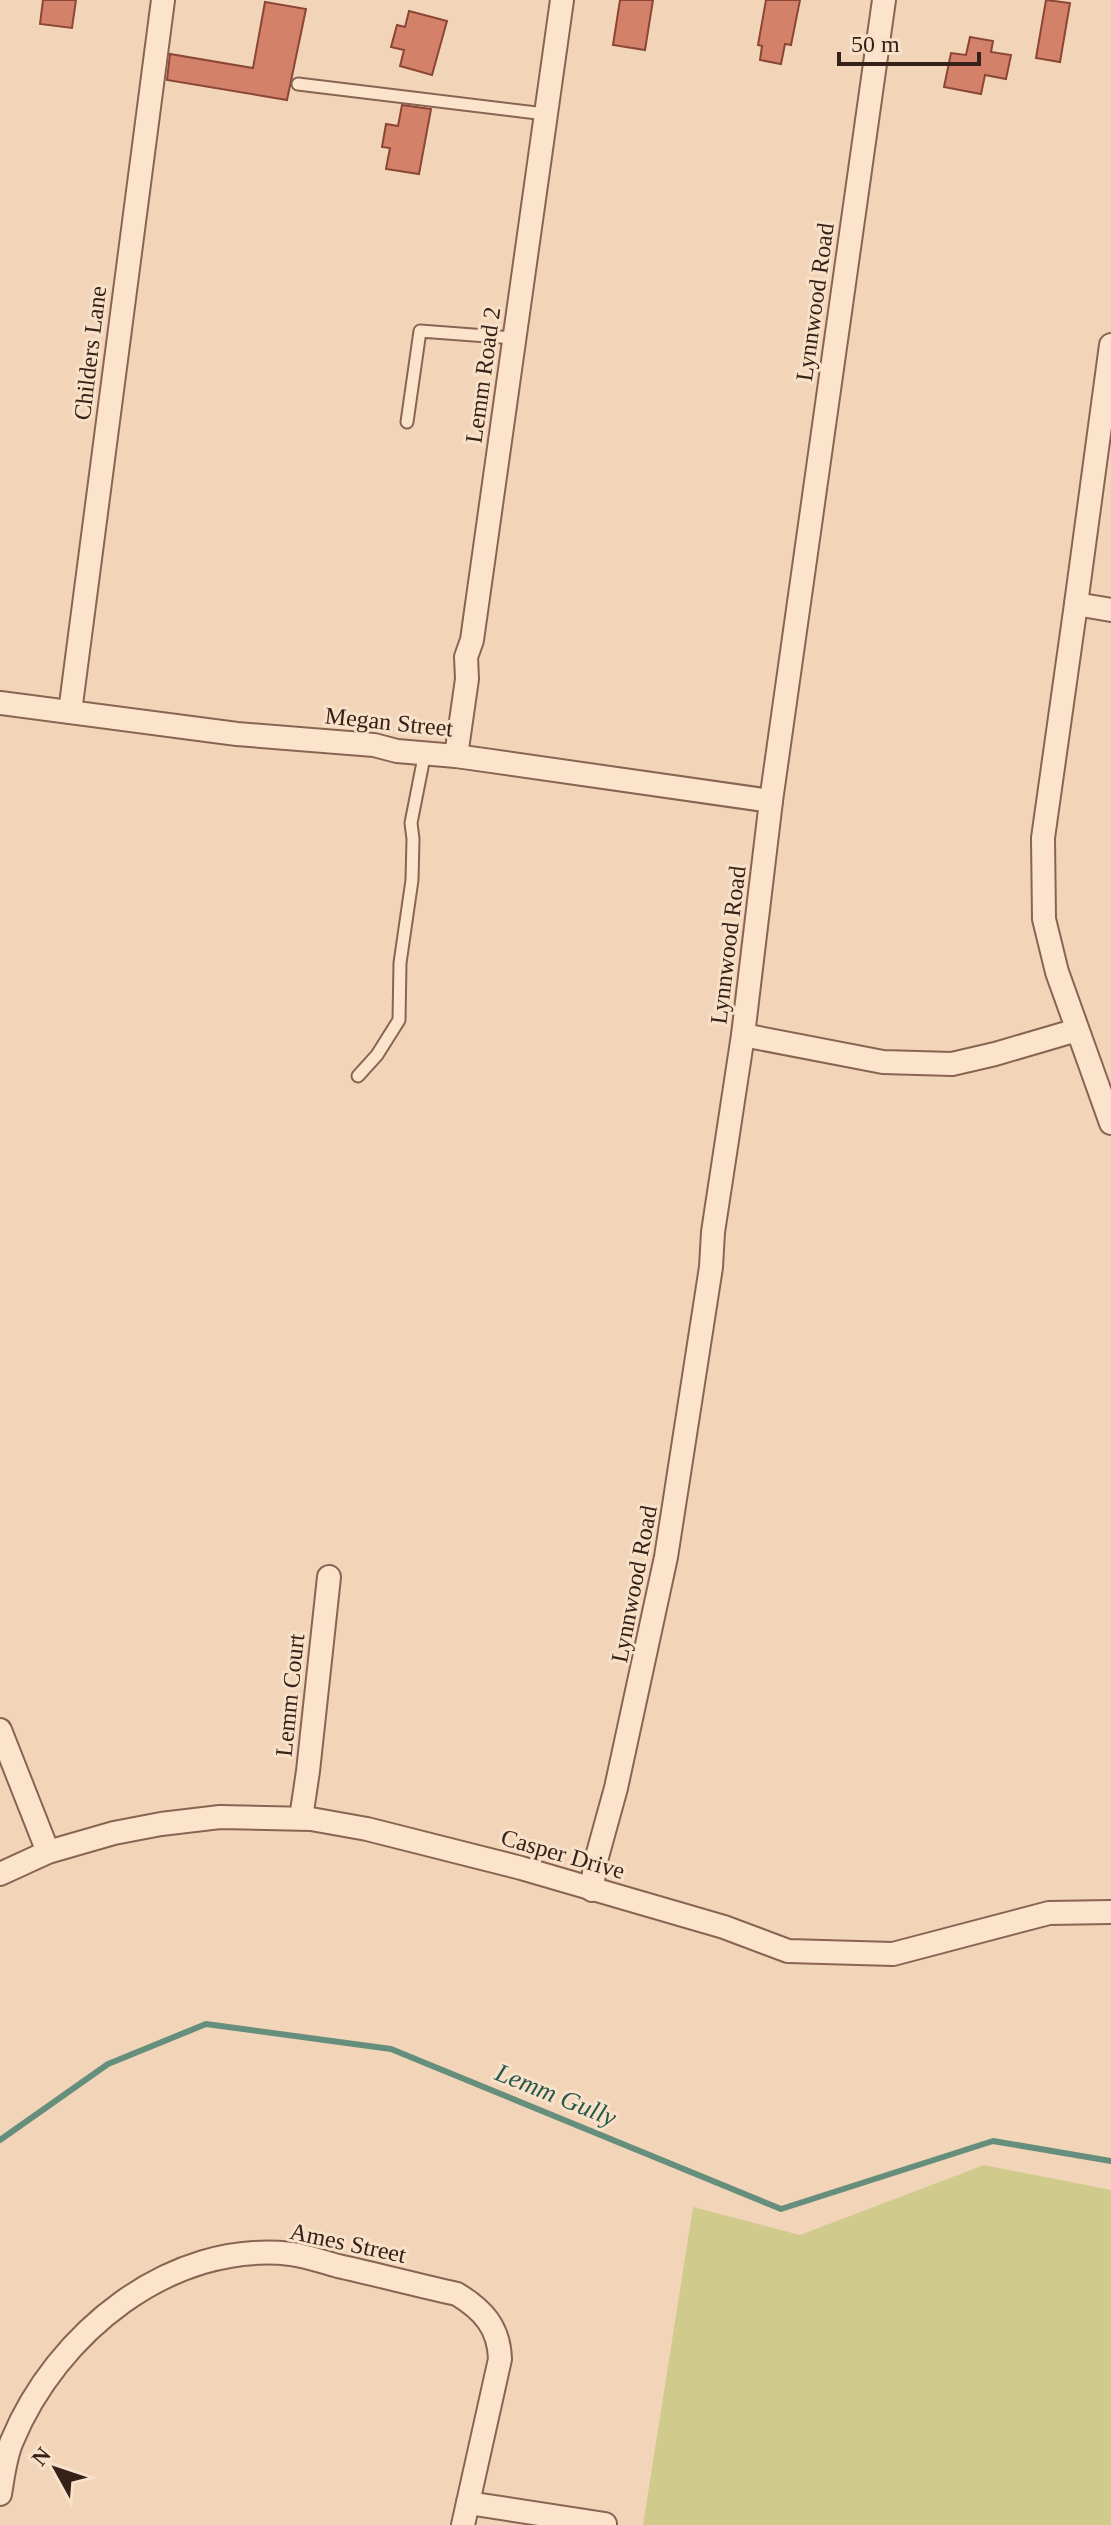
<svg xmlns="http://www.w3.org/2000/svg" width="1111" height="2525" font-family="'Times New Roman',serif">
	<style>
		.green { fill: #d0ca8c }
		.lines { fill: none; stroke-linecap: round; stroke-linejoin: round }
		.stream { stroke: #658f7c; stroke-width: 6 }
		.building { fill: #d4816a; stroke: #8a4636; stroke-width: 2 }
		.lane-casing { stroke: #896452; stroke-width: 15 }
		.street-casing { stroke: #896452; stroke-width: 26 }
		.lane { stroke: #fce4cc; stroke-width: 11 }
		.street { stroke: #fce4cc; stroke-width: 22 }
		.labels { text-anchor: middle; dominant-baseline: central; stroke-width: 6; stroke-linejoin: round; paint-order: stroke }
		.street-label { font-size: 24px; fill: #362119; stroke: #f8e1c8 }
		.water-label { font-size: 26px; font-style: italic; fill: #26584b; stroke: #f8e1c8 }
	</style>
	<rect width="100%" height="100%" fill="#f2d5b8"/>
	<path class="green" d="M 984,2165 L 1111,2190 L 1111,2525 L 643,2525 L 693,2207 L 800,2235 Z"/>
	<g class="lines">
		<path class="stream" d="M 0,2140 L 108,2064 L 206,2024 L 391,2049 L 781,2209 L 993,2141 L 1111,2161"/>
	</g>
	<g class="building">
		<path d="M 43,0 L 76,0 L 72,28 L 40,24 Z"/>
		<path d="M 620,0 L 653,0 L 645,50 L 613,45 Z"/>
		<path d="M 766,0 L 800,0 L 791,45 L 785,44 L 781,64 L 760,60 L 762,46 L 758,45 Z"/>
		<path d="M 1046,0 L 1070,3 L 1060,62 L 1036,58 Z"/>
		<path d="M 265,2 L 306,9 L 287,100 L 167,80 L 170,54 L 253,68 Z"/>
		<path d="M 409,11 L 447,21 L 432,75 L 400,66 L 404,50 L 391,47 L 397,25 L 405,27 Z"/>
		<path d="M 970,37 L 993,41 L 991,52 L 1011,55 L 1006,79 L 985,75 L 981,94 L 944,87 L 951,53 L 966,55 Z"/>
		<path d="M 402,105 L 431,109 L 419,174 L 386,169 L 390,148 L 382,147 L 386,124 L 398,126 Z"/>
	</g>
	<g class="lines">
		<defs>
			<g id="lane">
				<path d="M 298,84 L 545,114"/>
				<path d="M 407,422 L 420,331 L 514,338"/>
				<path d="M 358,1076 L 377,1055 L 399,1020 L 400,963 L 412,880 L 413,839 L 411,823 L 425,752"/>
			</g>
			<g id="street">
				<path d="M 1076,604 L 1111,345"/>
				<path d="M 1111,610 L 1076,604 L 1043,838 L 1044,919 L 1057,972 L 1111,1123"/>
				<path d="M 0,703 L 237,734 L 374,745 L 397,751 L 456,756 L 771,801"/>
				<path d="M 70,712 L 163,0"/>
				<path d="M 456,756 L 467,679 L 466,657 L 472,640 L 562,0"/>
				<path d="M 743,1035 L 883,1062 L 952,1064 L 995,1054 L 1077,1030"/>
				<path d="M 0,1730 L 48,1852"/>
				<path d="M 301,1818 L 308,1771 L 329,1577"/>
				<path d="M 0,1874 L 48,1852 L 114,1833 L 161,1824 L 220,1817 L 311,1819 L 367,1829 L 521,1868 L 724,1927 L 788,1951 L 893,1954 L 1049,1913 L 1111,1912"/>
				<path d="M 592,1890 L 595,1864 L 616,1788 L 666,1557 L 711,1267 L 713,1232 L 743,1035 L 771,801 L 884,0"/>
				<path d="M 0,2494 C 3,2477 5,2457 12,2441 C 56,2334 170,2240 291,2254 C 307,2256 323,2262 338,2266 C 378,2275 417,2285 457,2294 C 483,2310 499,2327 500,2359 L 463,2525"/>
				<path d="M 468,2503 L 605,2524"/>
			</g>
		</defs>
		<use href="#lane" class="lane-casing"/>
		<use href="#street" class="street-casing"/>
		<use href="#lane" class="lane"/>
		<use href="#street" class="street"/>
	</g>
	<g class="labels">
		<g class="street-label">
			<text transform="translate(815 302) rotate(-82)">Lynnwood Road</text>
			<text transform="translate(90 353) rotate(-83)">Childers Lane</text>
			<text transform="translate(483 375) rotate(-82)">Lemm Road 2</text>
			<text transform="translate(389 722) rotate(6)">Megan Street</text>
			<text transform="translate(728 945) rotate(-83)">Lynnwood Road</text>
			<text transform="translate(634 1584) rotate(-79)">Lynnwood Road</text>
			<text transform="translate(290 1695) rotate(-84)">Lemm Court</text>
			<text transform="translate(563 1854) rotate(16)">Casper Drive</text>
			<text transform="translate(348 2243) rotate(12)">Ames Street</text>
		</g>
		<g class="water-label">
			<text transform="translate(556 2095) rotate(22)">Lemm Gully</text>
		</g>
	</g>
	<g transform="translate(56 2469) rotate(310)" stroke="#f8e1c8" stroke-width="6" paint-order="stroke">
	<path d="M0-6L14 30L0 20L-14 30Z" fill="#362119"/>
	<text y="-12" font-size="22" font-weight="bold" text-anchor="middle" fill="#362119">N</text>
	</g>
	<path d="M839 52v12h140v-12" fill="none" stroke="#362119" stroke-width="4"/>
	<text x="851" y="52" font-size="24" fill="#362119" stroke="#f8e1c8" stroke-width="6" paint-order="stroke">50 m</text>
</svg>
